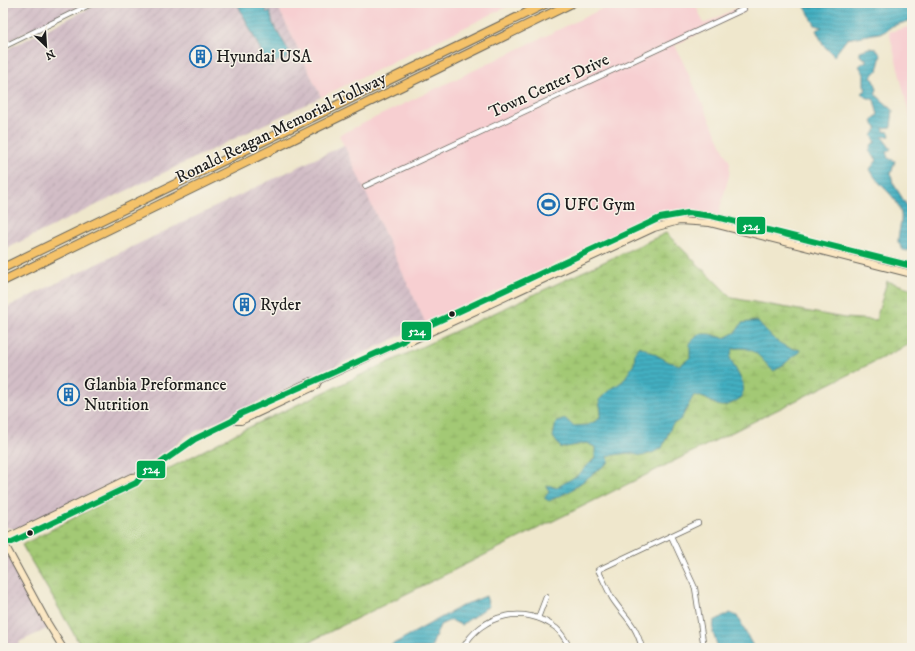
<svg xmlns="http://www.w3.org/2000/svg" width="915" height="651" font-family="'IM FELL DW Pica',serif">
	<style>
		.built { fill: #f7cfd1 }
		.industrial { fill: url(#industrial-furrows) }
		.grass { fill: url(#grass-tufts); stroke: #607248 }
		.wetland { fill: url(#wetland-marsh); stroke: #607248 }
		.water { fill: url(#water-rules); stroke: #30666e }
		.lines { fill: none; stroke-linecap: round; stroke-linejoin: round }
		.street-casing { stroke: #66635a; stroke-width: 6 }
		.secondary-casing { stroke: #66635a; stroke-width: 8 }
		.highway-casing { stroke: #66635a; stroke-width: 10 }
		.street { stroke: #fff; stroke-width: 4.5 }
		.secondary { stroke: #fbe7c3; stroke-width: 6 }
		.highway { stroke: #f4c26a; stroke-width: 8 }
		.bus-1-casing { stroke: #f7f3e8; stroke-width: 9 }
		.bus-1 { stroke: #00a651; stroke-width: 6 }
		.bus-dot { fill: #1c1c1c; stroke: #f7f3e8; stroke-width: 1.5 }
		.labels { text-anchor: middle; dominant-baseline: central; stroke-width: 3; stroke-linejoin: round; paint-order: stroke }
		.poi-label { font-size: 17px; fill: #1c1c1c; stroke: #f7f3e8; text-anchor: start }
		.street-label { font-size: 17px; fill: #1c1c1c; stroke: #f7f3e8 }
		.line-badge { stroke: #f7f3e8; stroke-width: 1.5 }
		.badge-label { font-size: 11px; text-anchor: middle; font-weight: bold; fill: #fff }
	</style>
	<defs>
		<pattern id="industrial-furrows" width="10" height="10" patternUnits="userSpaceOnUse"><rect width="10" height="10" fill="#d2bdc6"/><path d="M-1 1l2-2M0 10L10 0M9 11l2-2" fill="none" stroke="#b4a2aa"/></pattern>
		<pattern id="grass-tufts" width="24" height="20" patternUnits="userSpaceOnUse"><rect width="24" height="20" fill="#a3c974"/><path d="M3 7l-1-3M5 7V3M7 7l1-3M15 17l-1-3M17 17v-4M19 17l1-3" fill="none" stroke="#8cac64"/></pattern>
		<pattern id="wetland-marsh" width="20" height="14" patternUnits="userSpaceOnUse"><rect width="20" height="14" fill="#a3c974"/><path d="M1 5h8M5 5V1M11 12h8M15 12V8" fill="none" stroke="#8cac64"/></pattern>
		<pattern id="water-rules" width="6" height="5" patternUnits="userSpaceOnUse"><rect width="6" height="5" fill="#43afc1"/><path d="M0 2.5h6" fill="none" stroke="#378e9c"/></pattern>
	</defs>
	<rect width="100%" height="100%" fill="#f7f3e8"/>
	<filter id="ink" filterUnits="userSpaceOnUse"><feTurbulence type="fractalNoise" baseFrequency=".025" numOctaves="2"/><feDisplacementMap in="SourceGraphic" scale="8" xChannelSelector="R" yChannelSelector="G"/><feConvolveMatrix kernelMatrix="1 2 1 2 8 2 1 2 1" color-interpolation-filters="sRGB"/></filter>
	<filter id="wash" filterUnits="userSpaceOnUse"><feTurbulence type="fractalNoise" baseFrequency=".012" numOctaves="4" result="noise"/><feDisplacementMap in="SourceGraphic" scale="16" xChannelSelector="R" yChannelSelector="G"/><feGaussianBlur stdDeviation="0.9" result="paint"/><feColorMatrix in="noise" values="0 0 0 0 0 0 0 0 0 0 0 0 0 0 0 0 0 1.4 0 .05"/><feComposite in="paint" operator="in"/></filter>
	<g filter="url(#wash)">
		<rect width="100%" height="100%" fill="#efe7cc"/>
		<g class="built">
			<path d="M 276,3 L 515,3 L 321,97 Z"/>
			<path d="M 614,3 L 695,3 L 704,24 L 743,5 L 746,11 L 675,45 L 730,163 L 729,176 L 720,208 L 720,215 L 690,210 L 661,215 L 426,324 L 339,135 Z"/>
			<path d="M 912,26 L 912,125 L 889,32 Z"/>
		</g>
		<g class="industrial">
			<path d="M 3,3 L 86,3 L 3,44 Z"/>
			<path d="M 100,3 L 276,3 L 321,97 L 3,250 L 3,51 Z"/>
			<path d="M 344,145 L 426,324 L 188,435 L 163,455 L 130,475 L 23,527 L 14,529 L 5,527 L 3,525 L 3,309 Z"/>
			<path d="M 3,545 L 49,628 L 19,642 L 21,648 L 3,648 Z"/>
		</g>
		<g class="grass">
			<path d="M 752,230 L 773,233 L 829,248 L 809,245 Z"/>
			<path d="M 536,280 L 451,320 L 450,318 L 523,284 Z"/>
		</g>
		<path class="wetland" d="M 666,233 L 732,298 L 844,318 L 876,320 L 887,281 L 912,289 L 912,343 L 297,648 L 82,648 L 22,545 L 241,431 Z"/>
		<g class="water">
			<path d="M 237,3 L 266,3 L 268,7 L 266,10 L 267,13 L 270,12 L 273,24 L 290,53 L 286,59 L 282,61 L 279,60 L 271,66 L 268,65 Z"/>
			<path d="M 803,3 L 912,3 L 912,20 L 892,26 L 884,32 L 847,39 L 834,56 L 824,46 L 816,30 L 822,27 L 815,25 Z"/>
			<path d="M 869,48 L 877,49 L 881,55 L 877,71 L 871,77 L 874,80 L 877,89 L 875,94 L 893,110 L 891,127 L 883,128 L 884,131 L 889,132 L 890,136 L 882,137 L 891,149 L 886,152 L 888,158 L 895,161 L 891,174 L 893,183 L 912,214 L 912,241 L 908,251 L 903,250 L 898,242 C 898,232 902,224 901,214 C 898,195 877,186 870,169 L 877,160 L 869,151 L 872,144 L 876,142 L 872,136 L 877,128 L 872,122 L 874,118 L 878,115 L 874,100 L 866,97 L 862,93 L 866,90 L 864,85 L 864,74 L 859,66 L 867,60 L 860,56 L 860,51 Z"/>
			<path d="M 757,321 C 770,336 780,348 800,350 L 799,353 C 787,359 786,366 773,371 C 760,358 753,344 733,349 L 730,358 L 743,383 L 742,397 C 715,416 719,400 694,395 L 681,419 L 672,425 L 662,448 L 652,453 L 642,456 L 628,453 L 607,456 L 609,462 L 570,491 L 549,501 L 544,498 L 549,492 L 546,487 L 549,485 L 556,488 L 578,475 L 595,458 L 595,447 L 587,443 L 561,448 L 553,437 L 556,422 L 566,419 L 573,426 L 588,425 L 599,419 L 601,412 L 599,400 L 607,392 L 623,381 L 634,364 L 635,352 L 640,346 L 669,362 L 680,365 L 690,358 L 690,343 L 699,334 L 709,334 L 724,338 L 736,332 L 742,323 Z"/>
			<path d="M 486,596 L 489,606 L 461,625 L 451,620 L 440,625 L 431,648 L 386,648 L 462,606 Z"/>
			<path d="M 730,613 L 737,616 L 754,648 L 718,648 L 713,633 L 714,621 Z"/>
		</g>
	</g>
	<g filter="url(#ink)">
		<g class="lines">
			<defs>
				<g id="street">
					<path d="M 3,47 L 93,3"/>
					<path d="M 365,186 L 744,9"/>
					<path d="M 671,536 L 695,588 L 704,648"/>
					<path d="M 538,618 L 546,597"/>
					<path d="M 463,648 C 481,614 525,604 556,628 C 562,633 566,641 570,648"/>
					<path d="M 642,648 C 635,622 625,618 612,598 C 607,589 603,579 598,570 L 698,523"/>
				</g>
				<g id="secondary">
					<path d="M 404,341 L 409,342 L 654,228 L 679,221 L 710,223 L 912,274"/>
					<path d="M 232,421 L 241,421 L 316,386 L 319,380"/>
					<path d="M 3,541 L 47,622 L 63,648"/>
					<path d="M 4,542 L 12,542 L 130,486 L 136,483 L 142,476 L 195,439 L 232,421 L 240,414 L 311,381 L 319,380 L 404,341 L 408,335 L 660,218 L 688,213 L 712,216 L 912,266"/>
					<path d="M 4,542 L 8,537 L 131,477 L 142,476"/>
				</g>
				<g id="highway">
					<path d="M 3,268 L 547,3"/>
					<path d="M 3,281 L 572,3"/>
				</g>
			</defs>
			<use href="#street" class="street-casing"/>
			<use href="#secondary" class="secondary-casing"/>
			<use href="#highway" class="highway-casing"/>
			<use href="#street" class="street"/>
			<use href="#secondary" class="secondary"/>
			<use href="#highway" class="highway"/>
			<defs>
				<path id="bus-1" d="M 4,542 L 12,542 L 136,483 L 142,476 L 195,439 L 232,421 L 240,414 L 404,341 L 408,335 L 660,218 L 688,213 L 712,216 L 912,266"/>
			</defs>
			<use href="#bus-1" class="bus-1-casing"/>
			<use href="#bus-1" class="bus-1"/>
		</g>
	</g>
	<defs>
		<symbol id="building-ring" viewBox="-11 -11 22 22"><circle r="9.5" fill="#f7f3e8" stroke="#1f6fb2" stroke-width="1.5"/><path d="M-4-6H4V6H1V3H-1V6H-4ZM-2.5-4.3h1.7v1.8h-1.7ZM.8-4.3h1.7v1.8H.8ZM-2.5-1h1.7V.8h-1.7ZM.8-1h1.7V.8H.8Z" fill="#1f6fb2"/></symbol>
		<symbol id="stadium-ring" viewBox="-11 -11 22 22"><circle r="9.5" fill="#f7f3e8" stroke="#1f6fb2" stroke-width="1.5"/><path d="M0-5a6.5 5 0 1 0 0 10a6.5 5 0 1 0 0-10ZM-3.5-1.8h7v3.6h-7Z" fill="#1f6fb2"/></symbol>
	</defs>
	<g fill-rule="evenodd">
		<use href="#building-ring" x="188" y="44" width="25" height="25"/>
		<use href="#stadium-ring" x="536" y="192" width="25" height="25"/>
		<use href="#building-ring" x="232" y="292" width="25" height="25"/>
		<use href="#building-ring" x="56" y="382" width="25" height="25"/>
	</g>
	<g class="bus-dot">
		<circle cx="452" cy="314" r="3.5"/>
		<circle cx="30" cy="533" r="3.5"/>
	</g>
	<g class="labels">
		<g class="poi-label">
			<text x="216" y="57">Hyundai USA</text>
			<text x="564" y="205">UFC Gym</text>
			<text x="260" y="305">Ryder</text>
			<text x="84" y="385">Glanbia Preformance<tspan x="84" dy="20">Nutrition</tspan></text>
		</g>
		<g class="street-label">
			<text transform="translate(549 86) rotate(-25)">Town Center Drive</text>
			<text transform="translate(281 128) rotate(-26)">Ronald Reagan Memorial Tollway</text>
		</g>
	</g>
	<g class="line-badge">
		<rect x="736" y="216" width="30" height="19" rx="4" fill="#00a651"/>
		<rect x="401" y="321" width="31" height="20" rx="4" fill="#00a651"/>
		<rect x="136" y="460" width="30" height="19" rx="4" fill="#00a651"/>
	</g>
	<g class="badge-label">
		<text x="751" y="230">524</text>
		<text x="417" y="335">524</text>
		<text x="151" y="473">524</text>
	</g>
	<rect width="915" height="651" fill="none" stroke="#f7f3e8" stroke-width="16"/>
	<g transform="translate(46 46) rotate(155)" stroke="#f7f3e8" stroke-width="3" paint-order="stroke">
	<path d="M0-3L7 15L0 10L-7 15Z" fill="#1c1c1c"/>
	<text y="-6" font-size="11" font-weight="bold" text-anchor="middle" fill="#1c1c1c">N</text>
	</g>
</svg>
